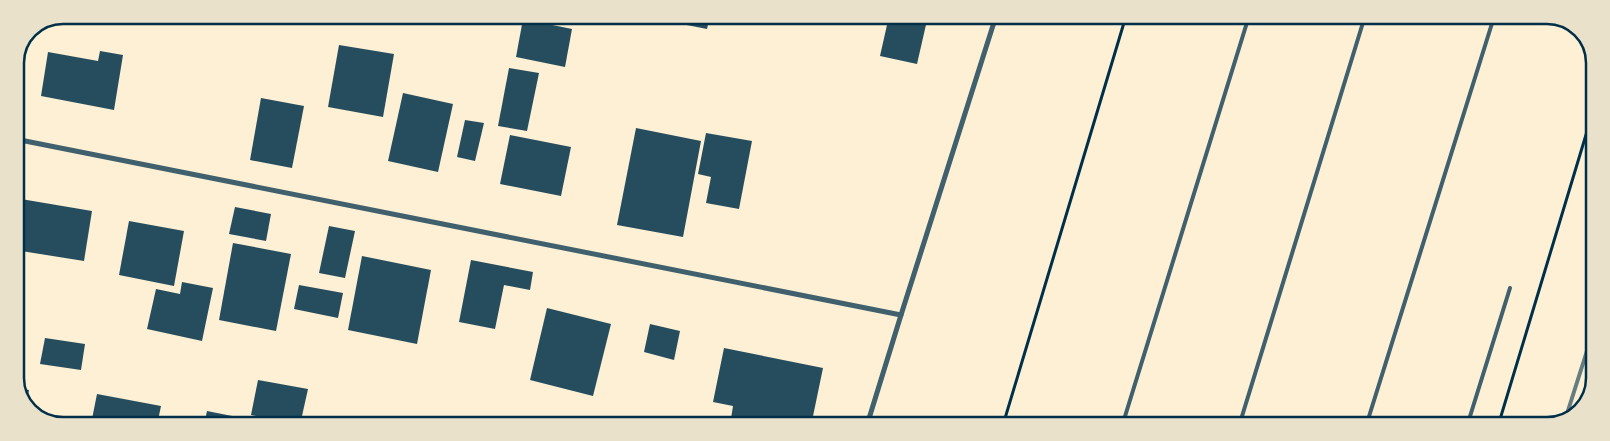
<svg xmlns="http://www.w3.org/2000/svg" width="1610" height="441" font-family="Roboto,sans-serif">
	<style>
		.building { fill: #264d5e }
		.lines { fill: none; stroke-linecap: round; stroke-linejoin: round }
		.path { stroke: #003049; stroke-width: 3 }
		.service { stroke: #3f606c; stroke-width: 4 }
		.minor { stroke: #3f606c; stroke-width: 5 }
		.rail { stroke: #657d81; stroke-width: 4 }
		.rim { fill: none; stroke: #003049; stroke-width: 2.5 }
	</style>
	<rect width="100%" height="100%" fill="#fdf0d5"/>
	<g class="building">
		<path d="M 641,16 L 710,16 L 707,29 Z"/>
		<path d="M 818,16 L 851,16 L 850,23 Z"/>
		<path d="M 889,16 L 928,16 L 917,64 L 880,56 Z"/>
		<path d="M 523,19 L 572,29 L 565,67 L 516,57 Z"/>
		<path d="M 339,45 L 394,54 L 383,117 L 328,107 Z"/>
		<path d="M 100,51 L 123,55 L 114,110 L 41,96 L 48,52 L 98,61 Z"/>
		<path d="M 509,68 L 539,73 L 527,131 L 498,126 Z"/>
		<path d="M 403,93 L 453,104 L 438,172 L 388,161 Z"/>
		<path d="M 261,98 L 304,106 L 292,168 L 250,160 Z"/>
		<path d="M 465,120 L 484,123 L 475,161 L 457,157 Z"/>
		<path d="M 636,128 L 701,141 L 683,237 L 617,225 Z"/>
		<path d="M 706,133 L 752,141 L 739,209 L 706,203 L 711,177 L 698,174 Z"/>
		<path d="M 510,135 L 571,147 L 561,196 L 500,184 Z"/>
		<path d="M 15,198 L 92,211 L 84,261 L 15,250 Z"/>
		<path d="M 235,207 L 271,214 L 266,241 L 229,234 Z"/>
		<path d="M 129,221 L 184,231 L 174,286 L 119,275 Z"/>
		<path d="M 329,226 L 355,231 L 345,278 L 319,273 Z"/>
		<path d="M 233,243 L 291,254 L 276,331 L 219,320 Z"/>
		<path d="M 362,256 L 431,270 L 417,344 L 348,330 Z"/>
		<path d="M 471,260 L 533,272 L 530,290 L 504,285 L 495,329 L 459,322 Z"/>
		<path d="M 182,282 L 213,288 L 202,341 L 147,329 L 156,289 L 180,294 Z"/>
		<path d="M 299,285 L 343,293 L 338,318 L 294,309 Z"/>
		<path d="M 547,308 L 611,324 L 593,396 L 530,380 Z"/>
		<path d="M 650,324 L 680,331 L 674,360 L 644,352 Z"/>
		<path d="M 45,338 L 85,344 L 81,370 L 40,364 Z"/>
		<path d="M 724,348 L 823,368 L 812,421 L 787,416 L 785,425 L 730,425 L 733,406 L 713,402 Z"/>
		<path d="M 258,380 L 308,389 L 300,425 L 251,415 Z"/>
		<path d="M 17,388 L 29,390 L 26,407 Z"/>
		<path d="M 97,394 L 161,406 L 157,425 L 91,424 Z"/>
		<path d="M 207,411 L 273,424 L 273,425 L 204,425 Z"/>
	</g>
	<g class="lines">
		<g class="path">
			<path d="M 1003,425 L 1126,16"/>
			<path d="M 1498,426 L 1595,105"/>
		</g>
		<g class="service">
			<path d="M 1122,426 L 1249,16"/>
			<path d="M 1239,426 L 1365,16"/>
			<path d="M 1366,426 L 1494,17"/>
			<path d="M 1467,426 L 1510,288"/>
		</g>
		<g class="minor">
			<path d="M 15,139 L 901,315"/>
			<path d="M 867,425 L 901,315 L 996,16"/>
		</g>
		<path class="rail" d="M 1565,420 L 1594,329"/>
	</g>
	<path d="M0 0H1610V441H0ZM63 24H1547A39 39 0 0 1 1586 63V378A39 39 0 0 1 1547 417H63A39 39 0 0 1 24 378V63A39 39 0 0 1 63 24Z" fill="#e9e1ca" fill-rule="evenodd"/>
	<path class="rim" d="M63 24H1547A39 39 0 0 1 1586 63V378A39 39 0 0 1 1547 417H63A39 39 0 0 1 24 378V63A39 39 0 0 1 63 24Z"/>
</svg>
